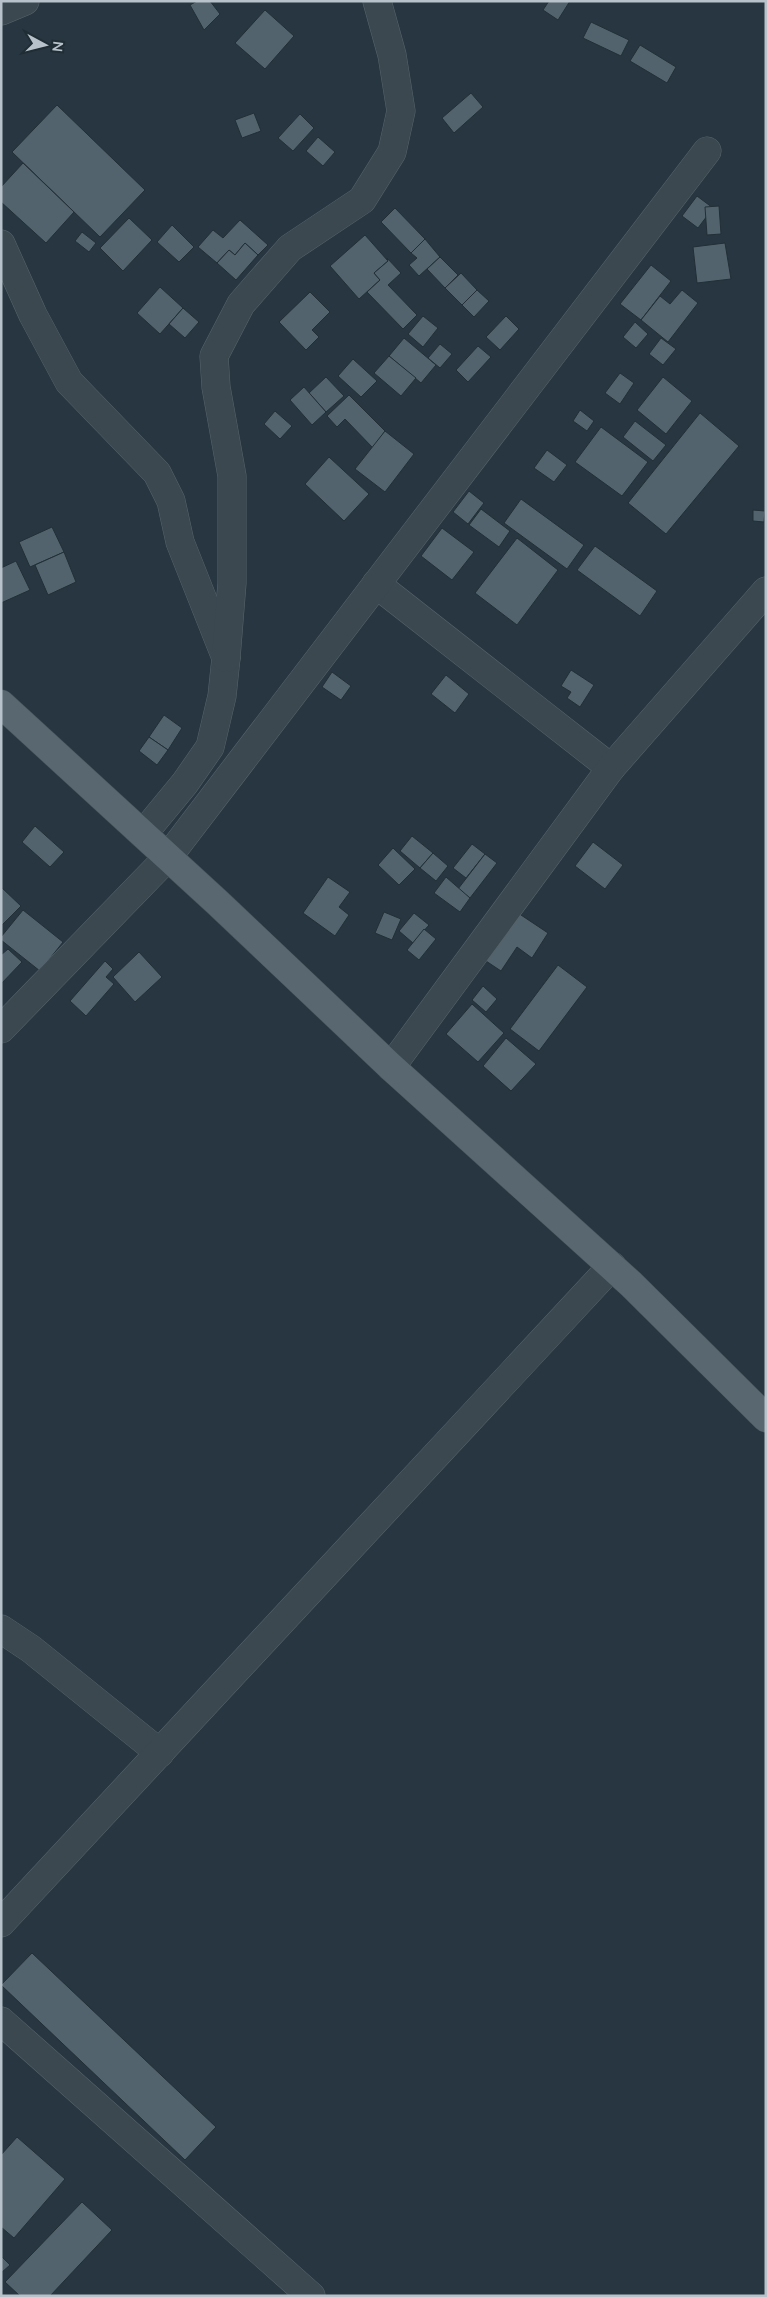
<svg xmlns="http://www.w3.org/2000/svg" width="767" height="2297" font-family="Mulish,sans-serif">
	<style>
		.building { fill: #52636d; stroke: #222f37 }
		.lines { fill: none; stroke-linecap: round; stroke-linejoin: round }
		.minor-casing { stroke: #59656d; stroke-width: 29 }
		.major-casing { stroke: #455159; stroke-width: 29 }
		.minor { stroke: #3b4850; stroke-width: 28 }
		.major { stroke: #596770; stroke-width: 28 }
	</style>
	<rect width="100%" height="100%" fill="#273640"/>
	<g class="building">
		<path d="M 197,1 L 210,1 L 220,14 L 204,30 L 190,5 Z"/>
		<path d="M 549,1 L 570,1 L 558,20 L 543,10 Z"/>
		<path d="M 265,10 L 294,36 L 265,69 L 235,43 Z"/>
		<path d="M 591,22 L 629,40 L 621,56 L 583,38 Z"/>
		<path d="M 640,45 L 676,67 L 667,83 L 630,61 Z"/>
		<path d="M 471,93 L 483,107 L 454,133 L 442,118 Z"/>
		<path d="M 57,105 L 145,190 L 100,237 L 12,152 Z"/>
		<path d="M 254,113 L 261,131 L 242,138 L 235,120 Z"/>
		<path d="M 300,114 L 314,128 L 293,151 L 278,138 Z"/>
		<path d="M 318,137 L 335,152 L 323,166 L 306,151 Z"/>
		<path d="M 23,163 L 74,212 L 46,243 L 1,202 L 1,187 Z"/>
		<path d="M 697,196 L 713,208 L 698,228 L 682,216 Z"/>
		<path d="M 719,206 L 721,234 L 707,235 L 705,207 Z"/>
		<path d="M 395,208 L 425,239 L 411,253 L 381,222 Z"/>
		<path d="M 129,218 L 152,240 L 123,271 L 100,248 Z"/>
		<path d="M 240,220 L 268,245 L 258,255 L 245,243 L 235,255 L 229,250 L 217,263 L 198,247 L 213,230 L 223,238 Z"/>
		<path d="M 172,225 L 194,247 L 179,262 L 157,242 Z"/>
		<path d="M 82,232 L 96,243 L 89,252 L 75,241 Z"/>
		<path d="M 365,235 L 388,261 L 374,273 L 380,280 L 359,299 L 330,266 Z"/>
		<path d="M 425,239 L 440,257 L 419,276 L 409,265 L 417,258 L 411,253 Z"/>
		<path d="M 245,243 L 258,255 L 236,280 L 217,263 L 229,250 L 235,255 Z"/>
		<path d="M 725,243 L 731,279 L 697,283 L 693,247 Z"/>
		<path d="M 440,257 L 458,275 L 445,288 L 427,269 Z"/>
		<path d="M 387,258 L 401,273 L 388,285 L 417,315 L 403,329 L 367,292 L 380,280 L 374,273 L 388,261 Z"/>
		<path d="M 651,265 L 671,281 L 641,320 L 620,304 Z"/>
		<path d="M 461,273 L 477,290 L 462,305 L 445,288 Z"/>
		<path d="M 160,287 L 183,308 L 160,334 L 137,313 Z"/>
		<path d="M 477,290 L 489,301 L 474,317 L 462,305 Z"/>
		<path d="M 682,290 L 698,303 L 668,342 L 641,320 L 660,296 L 670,304 Z"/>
		<path d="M 310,292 L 330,312 L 312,330 L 319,337 L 306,350 L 279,322 Z"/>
		<path d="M 183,308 L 199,322 L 185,338 L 169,324 Z"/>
		<path d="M 423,316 L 438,328 L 423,347 L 408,334 Z"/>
		<path d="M 506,316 L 519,329 L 500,350 L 486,337 Z"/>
		<path d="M 635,322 L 648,334 L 636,348 L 623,337 Z"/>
		<path d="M 404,338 L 436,365 L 421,383 L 389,356 Z"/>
		<path d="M 661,338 L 676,349 L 663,365 L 649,354 Z"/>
		<path d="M 440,344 L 452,354 L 440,368 L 428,358 Z"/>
		<path d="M 478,346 L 491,357 L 468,382 L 456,370 Z"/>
		<path d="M 389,356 L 416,378 L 401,396 L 374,373 Z"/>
		<path d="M 353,359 L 377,381 L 361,397 L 338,376 Z"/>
		<path d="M 620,373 L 634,383 L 620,404 L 605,393 Z"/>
		<path d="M 326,377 L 344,396 L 326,412 L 309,393 Z"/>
		<path d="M 663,377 L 692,401 L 666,434 L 637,410 Z"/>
		<path d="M 304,387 L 326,412 L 312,425 L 290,400 Z"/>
		<path d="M 349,395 L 385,431 L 373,448 L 345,419 L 337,427 L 327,416 Z"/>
		<path d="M 580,410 L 594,421 L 587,431 L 573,421 Z"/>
		<path d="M 275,411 L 292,426 L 280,439 L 264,424 Z"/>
		<path d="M 700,413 L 739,446 L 666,534 L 628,503 Z"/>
		<path d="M 635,421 L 666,445 L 653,461 L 623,437 Z"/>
		<path d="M 601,427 L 648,462 L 622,496 L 575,462 Z"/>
		<path d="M 385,431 L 414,454 L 385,492 L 355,469 Z"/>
		<path d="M 547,450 L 567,465 L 554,482 L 534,468 Z"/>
		<path d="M 329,457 L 369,494 L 344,521 L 305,484 Z"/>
		<path d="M 469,491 L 484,503 L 468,524 L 453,512 Z"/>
		<path d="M 521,499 L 584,545 L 567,569 L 504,523 Z"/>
		<path d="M 481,509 L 510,531 L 499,547 L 469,525 Z"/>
		<path d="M 753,510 L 765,511 L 764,522 L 753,521 Z"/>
		<path d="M 52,527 L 64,552 L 30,567 L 19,542 Z"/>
		<path d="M 442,528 L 474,552 L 452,580 L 421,556 Z"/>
		<path d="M 517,538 L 558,570 L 517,625 L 475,593 Z"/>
		<path d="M 595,546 L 657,591 L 640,616 L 577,570 Z"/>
		<path d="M 64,552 L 76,582 L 48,595 L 35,565 Z"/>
		<path d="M 16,561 L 30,590 L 1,603 L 1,568 Z"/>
		<path d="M 571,670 L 594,685 L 580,707 L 567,698 L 571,692 L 561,686 Z"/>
		<path d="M 332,672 L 351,686 L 341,700 L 322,687 Z"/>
		<path d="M 446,675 L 469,694 L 455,713 L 431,694 Z"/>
		<path d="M 164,715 L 182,728 L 168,750 L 149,737 Z"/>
		<path d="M 149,737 L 168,750 L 157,765 L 139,751 Z"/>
		<path d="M 35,826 L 64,852 L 50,867 L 22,842 Z"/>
		<path d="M 412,836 L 433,853 L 420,868 L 400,851 Z"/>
		<path d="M 593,842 L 623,865 L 605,889 L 575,866 Z"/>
		<path d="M 472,844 L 485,854 L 466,878 L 453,868 Z"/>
		<path d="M 393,848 L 415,869 L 399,885 L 378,865 Z"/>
		<path d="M 433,853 L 448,866 L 436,881 L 420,868 Z"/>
		<path d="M 485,854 L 497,863 L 470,898 L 458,889 Z"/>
		<path d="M 328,877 L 350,892 L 339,907 L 349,915 L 335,936 L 303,913 Z"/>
		<path d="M 446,877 L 470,898 L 460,912 L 434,893 Z"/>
		<path d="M 1,887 L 21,906 L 1,926 Z"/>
		<path d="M 23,910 L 63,942 L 40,971 L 1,940 L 1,937 Z"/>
		<path d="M 515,911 L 548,933 L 532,958 L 517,947 L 501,971 L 483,959 Z"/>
		<path d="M 384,912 L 401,919 L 392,940 L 375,933 Z"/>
		<path d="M 414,913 L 429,925 L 413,943 L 399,931 Z"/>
		<path d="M 424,929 L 436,939 L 419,960 L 407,950 Z"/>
		<path d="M 8,949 L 22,962 L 1,984 L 1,955 Z"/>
		<path d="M 139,952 L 162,977 L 135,1002 L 113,977 Z"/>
		<path d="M 105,961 L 113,969 L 106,977 L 114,984 L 86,1016 L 70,1001 Z"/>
		<path d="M 558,965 L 587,987 L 539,1051 L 510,1029 Z"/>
		<path d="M 483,986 L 497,999 L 486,1012 L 472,1000 Z"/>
		<path d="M 472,1004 L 504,1033 L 478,1062 L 446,1034 Z"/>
		<path d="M 506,1038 L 536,1064 L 511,1091 L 483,1066 Z"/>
		<path d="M 32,1953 L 216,2127 L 185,2160 L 1,1985 Z"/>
		<path d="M 17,2137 L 65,2179 L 14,2238 L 1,2227 L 1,2155 Z"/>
		<path d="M 82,2202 L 112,2230 L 50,2296 L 20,2296 L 5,2282 Z"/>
		<path d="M 1,2256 L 10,2265 L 1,2273 Z"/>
	</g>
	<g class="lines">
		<defs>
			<g id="minor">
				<path d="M 1,11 L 25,1"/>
				<path d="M 1,244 L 33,315 L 69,382 L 157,473 L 171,501 L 180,542 L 226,658 L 222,696 L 210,747 L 185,783 L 143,834"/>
				<path d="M 376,584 L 611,768"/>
				<path d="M 226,658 L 232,583 L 232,476 L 216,387 L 214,356 L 241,304 L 290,248 L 362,200 L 392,152 L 401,111 L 392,55 L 377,1"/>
				<path d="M 1,1029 L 168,857 L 707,151"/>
				<path d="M 391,1067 L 611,768 L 766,591"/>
				<path d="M 1,1629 L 31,1649 L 160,1753"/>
				<path d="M 1,1923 L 612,1266"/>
				<path d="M 1,2021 L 311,2296"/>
			</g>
			<path id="major" d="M 1,704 L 218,903 L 391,1067 L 631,1284 L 766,1418"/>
		</defs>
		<use href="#minor" class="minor-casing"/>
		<use href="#major" class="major-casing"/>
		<use href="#minor" class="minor"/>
		<use href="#major" class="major"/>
	</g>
	<rect width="767" height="2297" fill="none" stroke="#b8c2ca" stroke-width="5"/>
	<g transform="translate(45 45) rotate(97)" stroke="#202d35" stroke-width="4" paint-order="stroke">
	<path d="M0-4L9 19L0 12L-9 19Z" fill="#b8c2ca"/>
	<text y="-8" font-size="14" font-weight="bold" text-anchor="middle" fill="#b8c2ca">N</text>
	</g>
</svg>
